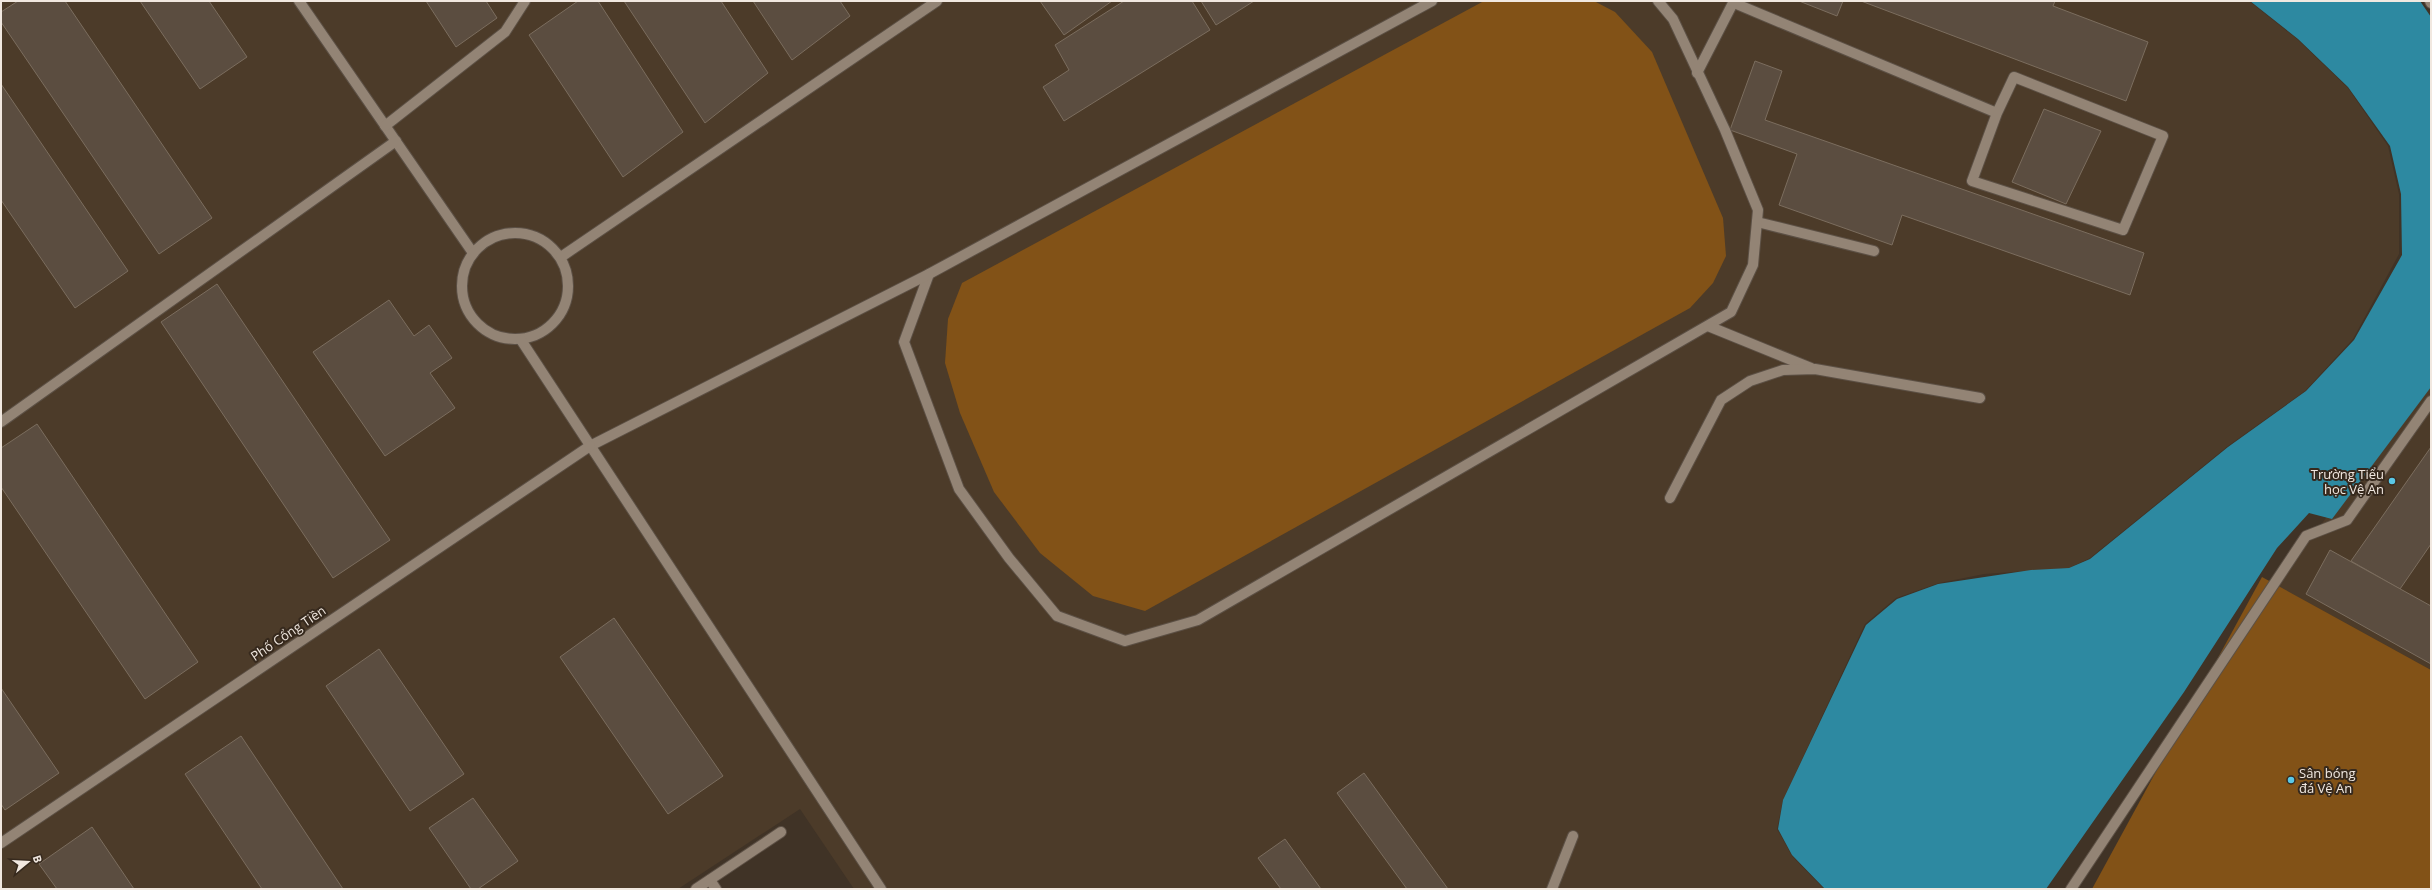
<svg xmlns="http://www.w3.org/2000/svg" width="2432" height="890" font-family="'Open Sans',sans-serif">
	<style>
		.built { fill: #4c3b29 }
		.green { fill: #825217 }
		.water { fill: #2d89a1 }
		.building { fill: #5b4d40; stroke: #7b6d5e }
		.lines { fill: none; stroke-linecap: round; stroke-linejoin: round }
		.lane-casing { stroke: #5c5045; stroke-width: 12 }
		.street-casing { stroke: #5c5045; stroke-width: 12 }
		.lane { stroke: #938475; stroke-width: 10 }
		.street { stroke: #938475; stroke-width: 10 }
		.poi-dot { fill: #5ac8e6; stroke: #36291d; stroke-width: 1.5 }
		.labels { text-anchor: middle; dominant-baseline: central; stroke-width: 4; stroke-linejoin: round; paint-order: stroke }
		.poi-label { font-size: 13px; fill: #f1e8e0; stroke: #36291d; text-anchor: end }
		.street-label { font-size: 13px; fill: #f1e8e0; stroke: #36291d }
	</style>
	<rect width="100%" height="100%" fill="#403326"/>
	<g class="built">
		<path d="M 1,1 L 2249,1 L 2297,39 L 2348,88 L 2388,146 L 2399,194 L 2399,254 L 2353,339 L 2305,391 L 2228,446 L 2090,558 L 2069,568 L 1984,574 L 1939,583 L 1896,598 L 1865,624 L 1783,800 L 1777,829 L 1792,856 L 1824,889 L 854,889 L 800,809 L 678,889 L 1,889 Z"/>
		<path d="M 2431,377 L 2431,670 L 2276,585 Z"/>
	</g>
	<g class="green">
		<path d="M 1484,1 L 1594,1 L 1615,12 L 1652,52 L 1723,218 L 1726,256 L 1713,283 L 1690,308 L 1145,611 L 1093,596 L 1040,553 L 994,492 L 960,413 L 945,363 L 948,319 L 962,283 Z"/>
		<path d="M 2262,577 L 2431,670 L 2431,889 L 2092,889 Z"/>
	</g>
	<path class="water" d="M 2250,1 L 2420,1 L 2431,17 L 2431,387 L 2332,519 L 2309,513 L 2277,548 L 2184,692 L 2046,889 L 1825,889 L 1792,855 L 1778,829 L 1783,800 L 1866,625 L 1897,599 L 1938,584 L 2031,570 L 2069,568 L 2090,559 L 2228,447 L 2306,391 L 2354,340 L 2402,255 L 2401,194 L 2390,146 L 2348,87 L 2298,39 Z"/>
	<g class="building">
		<path d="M 18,1 L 65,1 L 212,218 L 159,254 L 1,22 L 1,12 Z"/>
		<path d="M 140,1 L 209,1 L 247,57 L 200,89 Z"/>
		<path d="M 426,1 L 486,1 L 497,18 L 456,47 Z"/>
		<path d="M 578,1 L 598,1 L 683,132 L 623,177 L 529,35 Z"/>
		<path d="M 624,1 L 721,1 L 768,73 L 705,123 Z"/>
		<path d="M 753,1 L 840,1 L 850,16 L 792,60 Z"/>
		<path d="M 1040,1 L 1112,1 L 1064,35 Z"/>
		<path d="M 1124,1 L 1192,1 L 1210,30 L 1064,121 L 1043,87 L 1069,70 L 1055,45 Z"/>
		<path d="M 1201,1 L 1254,1 L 1216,25 Z"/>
		<path d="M 1799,1 L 1843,1 L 1837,16 Z"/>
		<path d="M 1861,1 L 2055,1 L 2053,6 L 2148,42 L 2126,101 Z"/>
		<path d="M 1755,61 L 1782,71 L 1765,120 L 2144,253 L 2130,295 L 1902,215 L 1892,245 L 1779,205 L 1797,154 L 1730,130 Z"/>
		<path d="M 1,84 L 128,271 L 75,308 L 1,200 Z"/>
		<path d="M 2044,109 L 2101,131 L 2066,204 L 2012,182 Z"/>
		<path d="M 217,284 L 390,540 L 333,578 L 161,322 Z"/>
		<path d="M 389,300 L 414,336 L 429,325 L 452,358 L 430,373 L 455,408 L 385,456 L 313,352 Z"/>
		<path d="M 37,424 L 198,662 L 145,699 L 1,487 L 1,448 Z"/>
		<path d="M 2431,447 L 2431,544 L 2400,589 L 2351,561 Z"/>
		<path d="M 2330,550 L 2431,606 L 2431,664 L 2306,594 Z"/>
		<path d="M 614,618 L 723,776 L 668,814 L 560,657 Z"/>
		<path d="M 379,649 L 464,774 L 410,811 L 326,686 Z"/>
		<path d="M 1,688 L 59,773 L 5,810 L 1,804 Z"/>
		<path d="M 241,736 L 343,889 L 262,889 L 185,774 Z"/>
		<path d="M 1364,773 L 1448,889 L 1407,889 L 1337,793 Z"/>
		<path d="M 473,798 L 518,861 L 478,889 L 471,889 L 429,828 Z"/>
		<path d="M 92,827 L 134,889 L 57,889 L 39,864 Z"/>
		<path d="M 1285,839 L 1321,889 L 1281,889 L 1258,858 Z"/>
	</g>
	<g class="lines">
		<defs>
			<g id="lane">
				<path d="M 299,1 L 473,253"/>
				<path d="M 1734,3 L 1997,113 L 2014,77 L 2163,136 L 2123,230 L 1972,181 L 1997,113"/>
				<path d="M 1697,73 L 1734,1"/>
				<path d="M 385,126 L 505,32 L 525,1"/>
				<path d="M 1757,222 L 1874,251"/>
				<circle cx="515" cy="286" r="53"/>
				<path d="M 561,257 L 937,1"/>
				<path d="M 929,274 L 904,342 L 959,489 L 1009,558 L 1057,616 L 1125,641 L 1198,620 L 1731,312 L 1753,265 L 1758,210 L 1725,130 L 1673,19 L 1658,1"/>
				<path d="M 1708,326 L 1811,368"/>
				<path d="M 521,340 L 881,889"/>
				<path d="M 1,422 L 396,141"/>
				<path d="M 590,446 L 929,274 L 1432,1"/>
				<path d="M 1670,498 L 1721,400 L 1750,381 L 1783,370 L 1815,369 L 1980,398"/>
				<path d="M 1552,889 L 1573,836"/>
			</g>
			<g id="street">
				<path d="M 2430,1 L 2431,3"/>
				<path d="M 1,843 L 590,446"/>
				<path d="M 710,880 L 716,889"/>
				<path d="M 696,889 L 781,832"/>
				<path d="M 2071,889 L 2306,536 L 2347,520 L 2431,401"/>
			</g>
		</defs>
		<use href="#lane" class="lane-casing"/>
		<use href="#street" class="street-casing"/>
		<use href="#lane" class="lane"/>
		<use href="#street" class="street"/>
	</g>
	<g class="poi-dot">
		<circle cx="2392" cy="481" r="4"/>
		<circle cx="2291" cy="780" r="4"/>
	</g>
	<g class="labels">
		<g class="poi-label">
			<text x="2384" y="474">Trường Tiểu<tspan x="2384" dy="15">học Vệ An</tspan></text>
			<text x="2299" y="773" text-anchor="start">Sân bóng<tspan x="2299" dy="15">đá Vệ An</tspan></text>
		</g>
		<g class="street-label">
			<text transform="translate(288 633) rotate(-34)">Phố Cổng Tiền</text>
		</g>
	</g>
	<rect width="2432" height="890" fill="none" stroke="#f1e8e0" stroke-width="4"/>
	<g transform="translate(28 862) rotate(72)" stroke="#36291d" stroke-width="3" paint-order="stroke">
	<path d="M0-3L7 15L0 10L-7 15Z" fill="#f1e8e0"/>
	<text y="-6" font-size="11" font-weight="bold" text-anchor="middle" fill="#f1e8e0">B</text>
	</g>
</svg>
